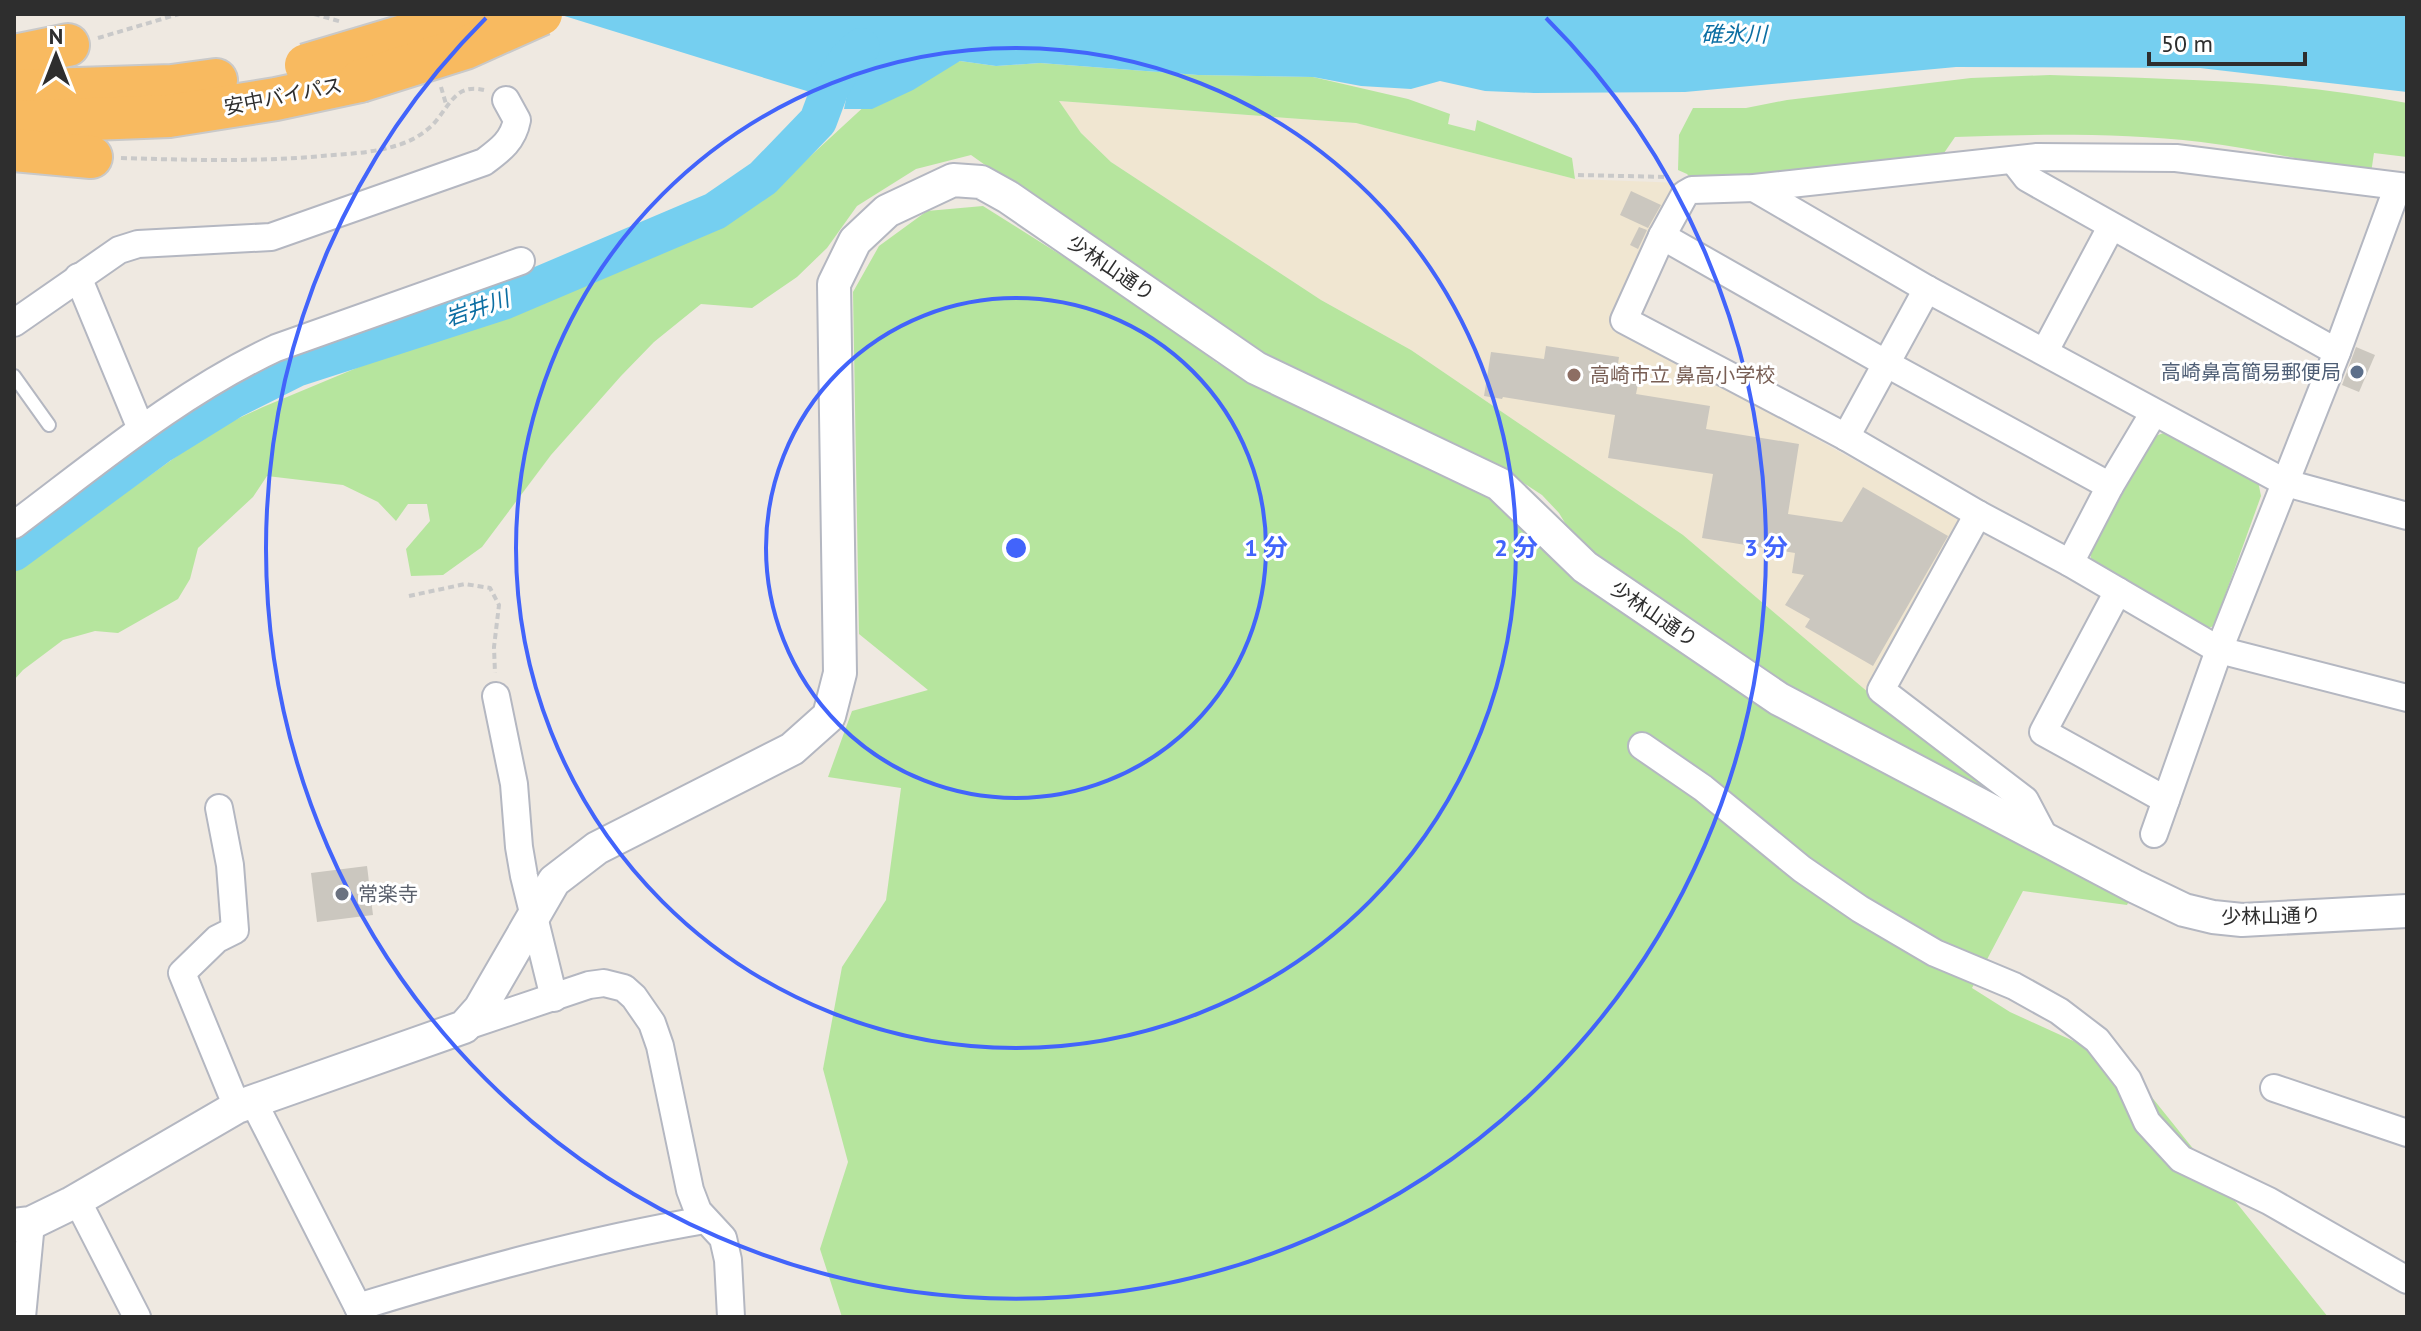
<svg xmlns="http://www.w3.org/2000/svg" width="2421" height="1331" font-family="'PT Sans','Noto Sans JP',sans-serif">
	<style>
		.education { fill: #f0e6d1 }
		.green { fill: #b6e59e }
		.water { fill: #75cff0 }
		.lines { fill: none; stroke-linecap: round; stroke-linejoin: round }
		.river { stroke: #75cff0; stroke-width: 38 }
		.building { fill: #cbc7bf }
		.service-casing { stroke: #b4b7c1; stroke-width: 16 }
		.minor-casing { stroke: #b4b7c1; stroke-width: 30 }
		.tertiary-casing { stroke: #b4b7c1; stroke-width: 36 }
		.trunk-casing { stroke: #c9c9c9; stroke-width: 46 }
		.path { stroke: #c9c9c9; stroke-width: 4; stroke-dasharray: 6 4; stroke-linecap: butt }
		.service { stroke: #fff; stroke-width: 12 }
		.minor { stroke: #fff; stroke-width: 26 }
		.tertiary { stroke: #fff; stroke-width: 32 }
		.trunk { stroke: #f8ba60; stroke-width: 42 }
		.trunk-bridge-casing { stroke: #c9c9c9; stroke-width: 46; stroke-linecap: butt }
		.trunk-bridge { stroke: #f8ba60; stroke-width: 42 }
		.ring { fill: none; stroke: #4264fb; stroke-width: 4 }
		.service-dot { fill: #5c6f8a; stroke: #fff; stroke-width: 3 }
		.education-dot { fill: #8d6e63; stroke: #fff; stroke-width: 3 }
		.worship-dot { fill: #6b7280; stroke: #fff; stroke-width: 3 }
		.labels { text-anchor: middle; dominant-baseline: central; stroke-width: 6; stroke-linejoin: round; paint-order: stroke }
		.street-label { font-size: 20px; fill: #2e2e2e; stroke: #fff }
		.service-label { font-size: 20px; fill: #4e5e75; stroke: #fff; text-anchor: end }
		.education-label { font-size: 20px; fill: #785e54; stroke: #fff; text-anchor: start }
		.worship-label { font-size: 20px; fill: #5b616d; stroke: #fff; text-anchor: start }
		.water-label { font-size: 22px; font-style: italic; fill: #0d6fa3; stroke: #fff }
		.centre { fill: #4264fb; stroke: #fff; stroke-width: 4 }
		.ring-label { font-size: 24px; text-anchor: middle; font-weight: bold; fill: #4264fb; stroke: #fff; stroke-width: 6; stroke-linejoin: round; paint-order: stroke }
	</style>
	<rect width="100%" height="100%" fill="#efe9e1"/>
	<path class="education" d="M 1058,101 L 1356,123 L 1575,179 L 1683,183 L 1613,331 L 1748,401 L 1966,522 L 1869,693 L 1683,535 L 1411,350 L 1321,300 L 1111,162 L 1081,133 Z"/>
	<g class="green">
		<path d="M 960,61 L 996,66 L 1040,63 L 1198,75 L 1313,77 L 1408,99 L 1450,114 L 1448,124 L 1475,131 L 1477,120 L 1572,158 L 1575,179 L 1356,123 L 1059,101 L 1081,133 L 1111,162 L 1321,300 L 1411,350 L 1683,535 L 1869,693 L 2009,795 L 2010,810 L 1796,697 L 1580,548 L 1559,513 L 1542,495 L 1508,473 L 1258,358 L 971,155 L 916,169 L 857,206 L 827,248 L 797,277 L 752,308 L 701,304 L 654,342 L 621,376 L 551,455 L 482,547 L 443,575 L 411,576 L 406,549 L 430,521 L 427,504 L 408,504 L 396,521 L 378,502 L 343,485 L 267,476 L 253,497 L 198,548 L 190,579 L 178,599 L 118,633 L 95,631 L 63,640 L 23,670 L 14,680 L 14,572 L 215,429 L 263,407 L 560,283 L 699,231 L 792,173 L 881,91 Z"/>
		<path d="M 2050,75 C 2169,79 2290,80 2407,103 L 2407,157 L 2374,153 L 2371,173 C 2315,163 2258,149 2201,142 C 2119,133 2037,134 1955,137 L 1944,153 L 1799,176 L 1696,184 L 1687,174 L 1678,170 L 1679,135 L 1693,108 L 1746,108 L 1787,100 L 1971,78 Z"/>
		<path d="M 983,206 L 1137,303 L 1217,363 L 1259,385 L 1489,493 L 1577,575 L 2130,899 L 2127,905 L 2023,891 L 1972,988 L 2010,1012 L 2126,1065 L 2328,1317 L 842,1317 L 820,1249 L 848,1162 L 823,1069 L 842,967 L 886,900 L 901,788 L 828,777 L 852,711 L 928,690 L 859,634 L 853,292 L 879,246 L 927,211 Z"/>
		<path d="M 2166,432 L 2258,481 L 2261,496 L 2214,626 L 2202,630 L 2093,564 L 2090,554 L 2153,437 Z"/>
	</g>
	<path class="water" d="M 558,14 L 2407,14 L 2407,92 L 2200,68 L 1956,67 L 1685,92 L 1534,93 L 1485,91 L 1440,81 L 1411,89 L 1361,86 L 1313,77 L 1198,75 L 1040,63 L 996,66 L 960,61 L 913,90 L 872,109 L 844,109 L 849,85 L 831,86 L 810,92 Z"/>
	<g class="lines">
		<path class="river" d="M 14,552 L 161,444 L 232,400 L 296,368 L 503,301 L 715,211 L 763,178 L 818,121 L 831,86 L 848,59 L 861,47"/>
	</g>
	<g class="building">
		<path d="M 1631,191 L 1661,205 L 1648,228 L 1620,215 Z"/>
		<path d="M 1639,227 L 1647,230 L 1638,249 L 1630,245 Z"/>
		<path d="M 1546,346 L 1619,357 L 1617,371 L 1640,374 L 1636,394 L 1710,406 L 1706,429 L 1799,444 L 1788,514 L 1842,522 L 1863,487 L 1948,536 L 1873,666 L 1805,627 L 1810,619 L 1785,605 L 1804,575 L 1792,573 L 1795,553 L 1702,538 L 1713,474 L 1608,458 L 1615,415 L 1503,397 L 1502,399 L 1484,396 L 1491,352 L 1544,359 Z"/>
		<path d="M 2356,347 L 2375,355 L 2359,392 L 2342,385 Z"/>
		<path d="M 367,866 L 373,915 L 317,922 L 311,873 Z"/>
	</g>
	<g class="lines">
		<defs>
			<path id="service" d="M 14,376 L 49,425"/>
			<g id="minor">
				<path d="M 2013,160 L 2027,178 L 2337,352"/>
				<path d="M 2407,187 L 2176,158 L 2037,157 L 1754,188 L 1692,190 L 1685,194 L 1662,236 L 1624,320 L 1846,437 L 1978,514 L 2070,563 L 2219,650 L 2407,698"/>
				<path d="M 1754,188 L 1927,289 L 2286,483 L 2407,516"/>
				<path d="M 1662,236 L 1887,364 L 2110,486"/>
				<path d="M 78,277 L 141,429"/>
				<path d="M 14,323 L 119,250 L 138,244 L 271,237 L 484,162 C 500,150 513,141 517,120 L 506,100"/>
				<path d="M 2045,351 L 2111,227"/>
				<path d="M 1846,437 L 1927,289"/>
				<path d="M 1978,514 L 1881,690 L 2025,800 L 2045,838"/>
				<path d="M 14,525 C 98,462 181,392 276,348 L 521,261"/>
				<path d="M 2070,563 L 2110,486 L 2153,414"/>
				<path d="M 2118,591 L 2043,732 L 2166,800"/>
				<path d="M 496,696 L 514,784 L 519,847 L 524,876 L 554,998"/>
				<path d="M 1642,746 L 1703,788 L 1802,869 L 1860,909 L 1935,953 L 2014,986 L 2059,1011 L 2097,1040 L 2128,1080 L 2147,1122 L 2181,1159 L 2269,1201 L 2407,1280"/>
				<path d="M 219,808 L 230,865 L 235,930 L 217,939 L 182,973 L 237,1107"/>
				<path d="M 2154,834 L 2219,650 L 2337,352 L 2398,186"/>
				<path d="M 464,1027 L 589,985 L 604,983 L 624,988 L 634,997 L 652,1023 L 660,1046 L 690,1190 L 698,1211 L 723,1238 L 728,1260 L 731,1317"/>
				<path d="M 2274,1088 L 2407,1133"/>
				<path d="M 253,1101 L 363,1317"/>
				<path d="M 77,1200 L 137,1317"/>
				<path d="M 358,1307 C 472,1272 587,1240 705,1220"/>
				<path d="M 22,1317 L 31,1223"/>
			</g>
			<path id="tertiary" d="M 14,1225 L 31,1223 L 70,1204 L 237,1107 L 464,1027 L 480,1009 L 554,881 L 597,848 L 792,749 L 829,716 L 840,673 L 834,284 L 855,241 L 887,211 L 953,180 L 981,182 L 1008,197 L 1256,368 L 1499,484 L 1585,567 L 1779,699 L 2134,886 L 2184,910 L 2213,917 L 2242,920 L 2407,911"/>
			<g id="trunk">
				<path d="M 14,56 L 68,45"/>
				<path d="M 14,91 L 172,86 L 216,80"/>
				<path d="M 14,122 L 169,116 L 276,99 L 360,81"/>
				<path d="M 14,150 L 91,157"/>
			</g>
		</defs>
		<use href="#service" class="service-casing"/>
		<use href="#minor" class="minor-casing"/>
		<use href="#tertiary" class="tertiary-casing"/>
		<use href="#trunk" class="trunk-casing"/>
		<g class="path">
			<path d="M 314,14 L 342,22"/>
			<path d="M 98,38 L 179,14"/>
			<path d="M 441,87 L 446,104"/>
			<path d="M 121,158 C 188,160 255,162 322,156 C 346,154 372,153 395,146 C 410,142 426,133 436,121 C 452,101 458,82 488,91"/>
			<path d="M 1578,175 L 1669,177"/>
			<path d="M 409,596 L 465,584 L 490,588 L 499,605 L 494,647 L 495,673"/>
		</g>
		<use href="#service" class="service"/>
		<use href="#minor" class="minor"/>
		<use href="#tertiary" class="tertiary"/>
		<use href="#trunk" class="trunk"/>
		<defs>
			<g id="trunk-bridge">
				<path d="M 306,65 L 430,28 L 463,14"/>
				<path d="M 360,81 L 465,48 L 541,14"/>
			</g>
		</defs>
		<use href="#trunk-bridge" class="trunk-bridge-casing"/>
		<use href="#trunk-bridge" class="trunk-bridge"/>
	</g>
	<g class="ring">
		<circle cx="1016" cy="548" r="250"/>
		<circle cx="1016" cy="548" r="500"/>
		<path d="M1546 18A750 750 0 1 1 486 18"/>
	</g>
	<circle class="service-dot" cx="2357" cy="372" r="8"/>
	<circle class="education-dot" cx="1574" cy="375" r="8"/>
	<circle class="worship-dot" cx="342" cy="894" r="8"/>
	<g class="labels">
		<g class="street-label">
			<text transform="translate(283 96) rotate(-11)">安中バイパス</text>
			<text transform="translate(1111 268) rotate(34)">少林山通り</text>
			<text transform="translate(1654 614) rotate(34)">少林山通り</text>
			<text transform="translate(2271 916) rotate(-1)">少林山通り</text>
		</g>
		<g class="service-label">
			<text x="2341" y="372">高崎鼻高簡易郵便局</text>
		</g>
		<g class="education-label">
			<text x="1590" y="375">高崎市立 鼻高小学校</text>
		</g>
		<g class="worship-label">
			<text x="358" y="894">常楽寺</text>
		</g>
		<g class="water-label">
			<text x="1734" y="34">碓氷川</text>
			<text transform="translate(477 308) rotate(-19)">岩井川</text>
		</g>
	</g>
	<circle cx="1016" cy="548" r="12" class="centre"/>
	<g class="ring-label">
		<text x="1266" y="556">1 分</text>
		<text x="1516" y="556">2 分</text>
		<text x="1766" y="556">3 分</text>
	</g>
	<rect width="2421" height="1331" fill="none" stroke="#2e2e2e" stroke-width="32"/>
	<g transform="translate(56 56)" stroke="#ffffff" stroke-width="6" paint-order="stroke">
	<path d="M0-6L14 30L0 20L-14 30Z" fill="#2e2e2e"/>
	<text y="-12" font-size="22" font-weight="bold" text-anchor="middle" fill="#2e2e2e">N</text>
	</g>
	<path d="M2149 52v12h156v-12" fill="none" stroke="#2e2e2e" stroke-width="4"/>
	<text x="2161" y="52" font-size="24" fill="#2e2e2e" stroke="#ffffff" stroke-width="6" paint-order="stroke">50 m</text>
</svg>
